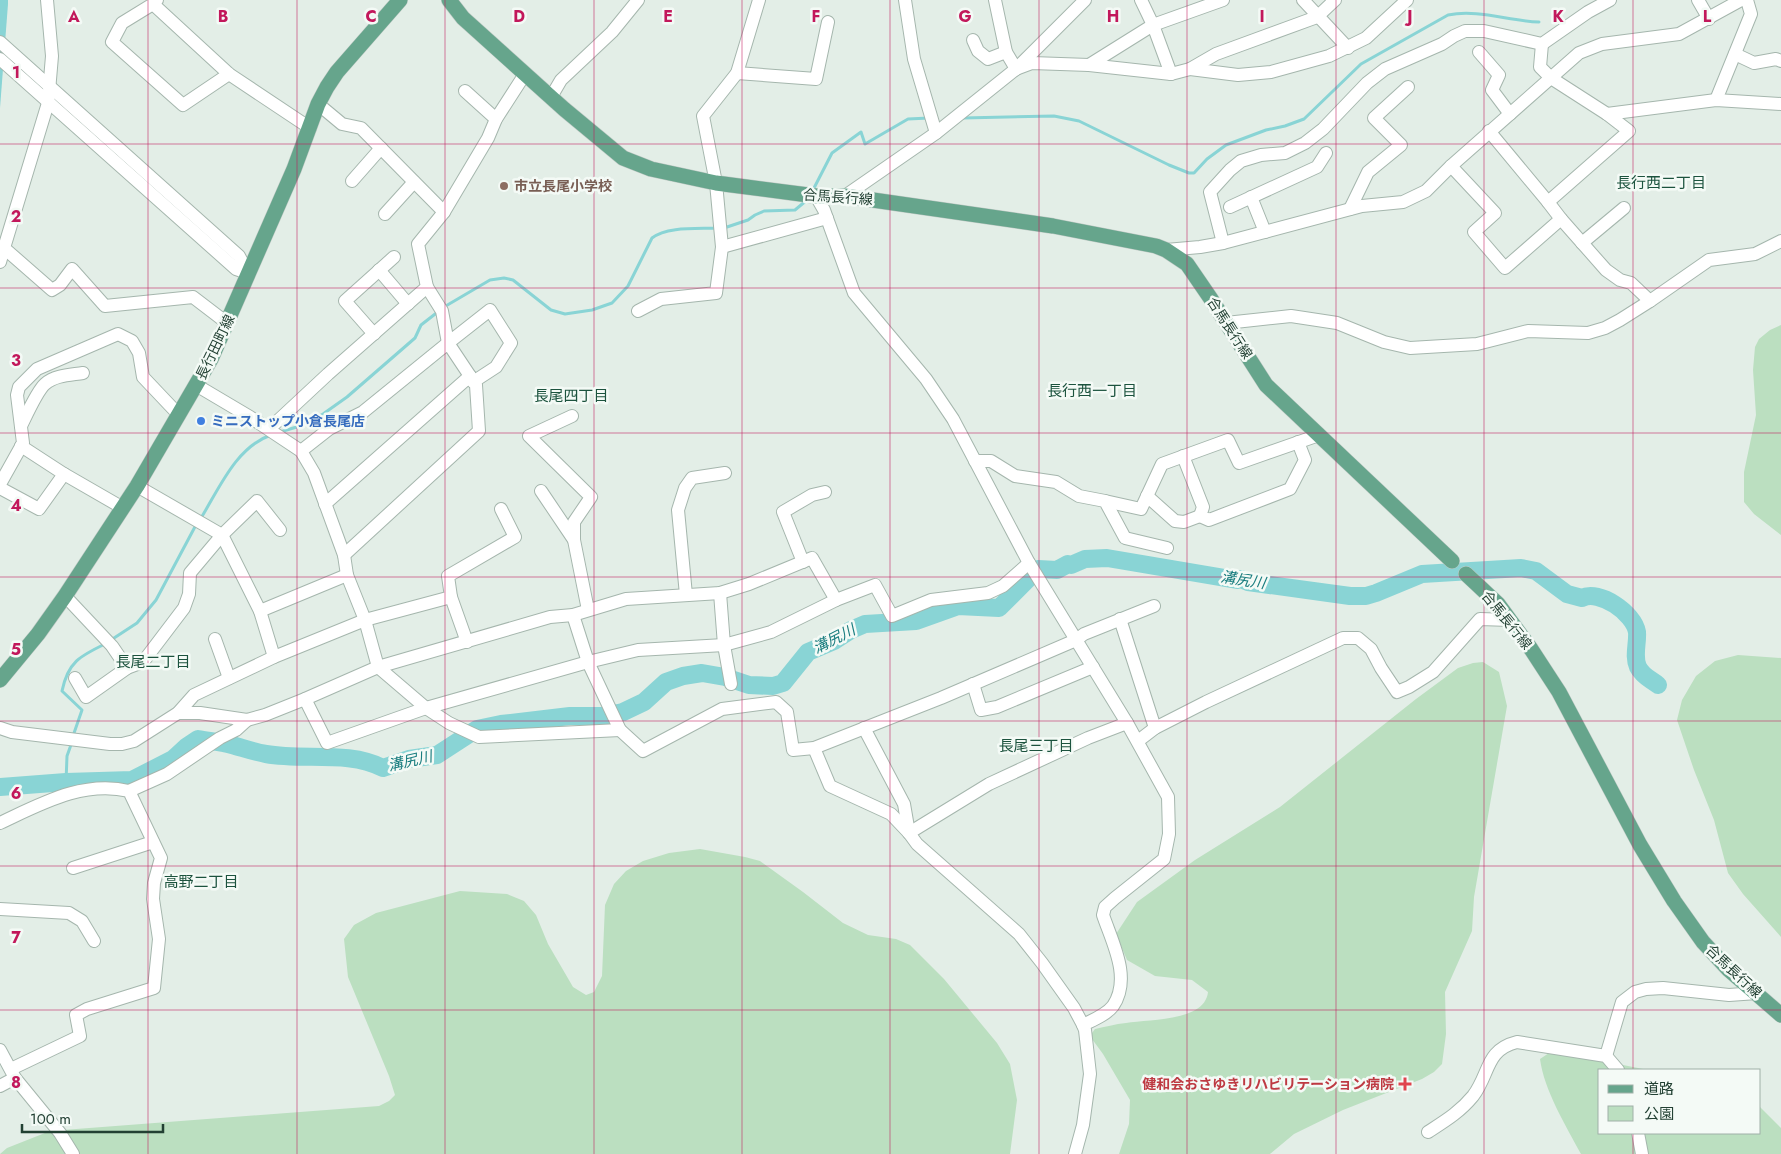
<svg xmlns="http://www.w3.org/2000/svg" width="1781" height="1154" font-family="Jost,'Noto Sans JP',sans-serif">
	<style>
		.green { fill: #bbdfc0 }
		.water { fill: #89d4d5 }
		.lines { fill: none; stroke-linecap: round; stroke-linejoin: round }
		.stream { stroke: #89d4d5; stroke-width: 3 }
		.river { stroke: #89d4d5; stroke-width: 18 }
		.minor-casing { stroke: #a5b6ad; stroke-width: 14 }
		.major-casing { stroke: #c1cac6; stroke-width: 16 }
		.minor { stroke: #fff; stroke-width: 12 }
		.major { stroke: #66a58c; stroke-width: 15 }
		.grid { fill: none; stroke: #c2185b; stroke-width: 1; stroke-opacity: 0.55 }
		.education-dot { fill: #8d6e63; stroke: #f4faf6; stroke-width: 2 }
		.shop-dot { fill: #3f7fe0; stroke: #f4faf6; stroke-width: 2 }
		.health-dot { fill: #e0444e; stroke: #f4faf6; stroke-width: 2 }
		.labels { text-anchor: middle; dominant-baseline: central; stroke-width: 5; stroke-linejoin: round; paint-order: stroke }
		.education-label { font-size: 14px; font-weight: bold; fill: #785e54; stroke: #f4faf6; text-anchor: start }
		.street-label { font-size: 14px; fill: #224033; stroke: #f4faf6 }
		.shop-label { font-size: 14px; font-weight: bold; fill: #366cbe; stroke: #f4faf6; text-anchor: start }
		.health-label { font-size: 14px; font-weight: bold; fill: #be3a42; stroke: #f4faf6; text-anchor: end }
		.neighbourhood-label { font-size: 15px; fill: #1c533e; stroke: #f4faf6 }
		.water-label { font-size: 15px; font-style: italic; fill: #197d7f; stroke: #f4faf6 }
		.grid-label { font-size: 16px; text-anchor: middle; font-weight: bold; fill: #c2185b; stroke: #f4faf6; stroke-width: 5; stroke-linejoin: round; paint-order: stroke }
	</style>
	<rect width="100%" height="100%" fill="#e3eee7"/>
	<g class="green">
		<path d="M 1781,325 L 1781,535 L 1754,514 L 1744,502 L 1744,472 L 1756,415 L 1753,370 L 1755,347 L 1759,339 L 1770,330 Z"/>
		<path d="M 1738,655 L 1781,658 L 1781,937 L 1743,894 L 1728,873 L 1714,820 L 1694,770 L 1677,720 L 1682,700 L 1696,676 L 1715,661 Z"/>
		<path d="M 1483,662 L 1499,672 L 1507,706 L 1474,897 L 1472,931 L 1445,992 L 1446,1034 L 1442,1064 L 1434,1072 L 1422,1079 L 1343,1110 L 1294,1134 L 1270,1154 L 1119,1154 L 1129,1124 L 1130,1100 L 1103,1054 L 1092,1039 L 1092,1033 L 1095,1029 C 1105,1027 1115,1024 1126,1023 C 1148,1019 1205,1022 1208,992 L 1192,980 L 1155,976 L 1127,960 L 1116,934 L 1137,902 L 1195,860 L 1280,807 L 1416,699 L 1458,668 L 1473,663 Z"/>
		<path d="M 700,849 L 745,857 L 760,861 L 803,892 L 843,923 L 868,935 L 896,939 L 910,945 L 944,979 L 997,1043 L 1010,1064 L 1017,1100 L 1010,1154 L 0,1154 L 7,1148 L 50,1131 L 379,1106 L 389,1101 L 395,1095 L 389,1076 L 348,977 L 344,939 L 354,925 L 376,913 L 460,891 L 507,894 L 524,901 L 536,915 L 548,944 L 573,987 L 586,995 L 594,992 L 602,976 L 605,905 L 614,884 L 626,871 L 643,861 L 669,853 Z"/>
		<path d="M 1549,1053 L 1608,1062 L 1648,1070 L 1600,1070 L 1600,1133 L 1760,1133 L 1760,1107 L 1781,1128 L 1781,1154 L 1581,1154 C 1566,1126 1544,1090 1540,1059 Z"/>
	</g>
	<path class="water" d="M 0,0 L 8,0 L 8,4 L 0,108 Z"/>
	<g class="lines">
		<g class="stream">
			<path d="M 963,118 L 1054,116 L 1079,121 L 1169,165 L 1189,173 L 1194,173 L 1207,159 L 1226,145 L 1266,130 L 1285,126 L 1304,119 L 1361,64 L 1448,15 C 1478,9 1509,21 1539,22"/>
			<path d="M 813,190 L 832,153 L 861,132 L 865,144 L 908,119 L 929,118"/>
			<path d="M 724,228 L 748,220 L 755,215 L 764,211 L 795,210 L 807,200"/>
			<path d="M 444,307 L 490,280 L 504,278 L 513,280 L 551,310 L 565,314 L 592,310 L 612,303 L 628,286 L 652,238 C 667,226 698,229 718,228"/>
			<path d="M 280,432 L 300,426 L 323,414 L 347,397 L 415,338 L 421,325 L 439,311"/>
			<path d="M 201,518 C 219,489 236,447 271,435"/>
			<path d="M 111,640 L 137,623 L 156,600 L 197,523"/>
			<path d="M 73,736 L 82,710 L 62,691 C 68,662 80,656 105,644"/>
			<path d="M 66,782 L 67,756 L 72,742"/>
		</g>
		<path class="river" d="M 0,787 L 66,782 L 132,780 L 173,759 L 186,747 L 198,739 C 209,741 221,742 232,745 C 243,748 254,752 266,754 C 304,761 348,750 383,768 L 409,759 L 437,755 L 477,729 L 501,724 L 570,716 L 603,716 L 623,712 L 644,702 L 666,682 L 683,676 L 702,673 L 725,677 L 749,685 L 773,686 L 783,683 L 808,652 L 834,641 L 851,630 L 865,624 L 916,621 L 958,606 L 999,608 L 1038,569 L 1057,570 L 1068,564 L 1071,565 L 1085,559 L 1107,558 L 1237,580 L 1241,579 L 1248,582 L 1350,596 L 1366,596 L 1376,593 L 1422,574 L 1521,568 L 1536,571 L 1567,594 L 1582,598 C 1599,589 1634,613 1637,632 C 1638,643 1633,656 1638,667 C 1643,677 1651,679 1658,685"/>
		<defs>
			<g id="minor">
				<path d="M 47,0 L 52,56 L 48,103 L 4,248 L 52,290 L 60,285 L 72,269 L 105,306 L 193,297 L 227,323"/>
				<path d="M 157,0 L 153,4 L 229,74 L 310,128"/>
				<path d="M 905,0 L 914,59 L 936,133"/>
				<path d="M 995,0 L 1006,52 L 1016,69"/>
				<path d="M 1141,0 L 1153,25 L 1171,74"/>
				<path d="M 1303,0 L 1348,48"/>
				<path d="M 1698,0 L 1709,19"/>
				<path d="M 153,4 L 122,23 L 112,42 L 183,105 L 229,74"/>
				<path d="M 973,40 L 978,51 L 988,59 L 1006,52"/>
				<path d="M 0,42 L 239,256 L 248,273"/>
				<path d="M 1479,52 L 1499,75 L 1492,90 L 1510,114"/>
				<path d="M 1735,54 L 1754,63 L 1776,59 L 1781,61"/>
				<path d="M 0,59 L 236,269 L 248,273"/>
				<path d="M 1089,65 L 1153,25 L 1223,0"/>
				<path d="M 1016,69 L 1032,63 L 1089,65 L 1171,74 L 1190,69 L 1216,54 L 1317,17 L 1335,0"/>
				<path d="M 1190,69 L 1238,75 L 1271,72 L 1329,56 L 1366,38 L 1407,0"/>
				<path d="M 737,73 L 816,79 L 828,22"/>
				<path d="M 465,91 L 496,119"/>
				<path d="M 551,97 L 561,80 L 612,32 L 638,0"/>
				<path d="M 1716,100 L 1751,14 L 1747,0"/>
				<path d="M 318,104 L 342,124 L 361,128 L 444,212"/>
				<path d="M 1607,114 L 1716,100 L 1781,104"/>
				<path d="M 1489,131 L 1548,202 L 1629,131 L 1607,114 L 1551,78 L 1540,67 L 1542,44"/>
				<path d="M 1451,166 L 1495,213 L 1474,232 L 1505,268 L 1561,219 L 1548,202"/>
				<path d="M 352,181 L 381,148"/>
				<path d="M 816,196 L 824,210 L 854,293 L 926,379 L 953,419 L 1029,563 L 1127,723 L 1168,797 L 1169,834 L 1164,859 L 1115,898 L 1105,907 L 1103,915 C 1112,942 1132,978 1113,1006 C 1106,1015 1093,1020 1083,1025"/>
				<path d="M 845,196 L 936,133 L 1016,69 L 1085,0"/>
				<path d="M 1251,197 L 1265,232"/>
				<path d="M 1230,207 L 1317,167 L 1326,153"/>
				<path d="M 1350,209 L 1368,172 L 1401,145 L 1374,118 L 1408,87"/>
				<path d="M 385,214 L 414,182"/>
				<path d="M 1561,219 L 1606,270 L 1620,280 L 1631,283 L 1650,301"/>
				<path d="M 1223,243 L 1210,192 L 1230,170 L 1241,161 L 1261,155 L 1285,153 L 1305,143 L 1323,129 L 1367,83 L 1385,69 L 1442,44 L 1454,36 L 1465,31 L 1484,31 L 1542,44 L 1588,12 L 1610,0"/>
				<path d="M 1582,243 L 1624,208"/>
				<path d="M 722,247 L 827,218"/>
				<path d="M 1166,250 L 1200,247 L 1223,243 L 1362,206 L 1403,202 L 1426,191 L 1451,166 L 1579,53 L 1602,44 L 1679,34 L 1741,0"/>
				<path d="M 0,262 L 4,248"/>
				<path d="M 379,270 L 408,304"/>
				<path d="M 427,287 L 442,311 L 448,343 L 490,310 L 511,343 L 496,367 L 473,382"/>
				<path d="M 638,311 L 661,299 L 716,293 L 722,247 L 716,183 L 703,116 L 737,73 L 759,0"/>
				<path d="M 1226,323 L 1291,316 L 1337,323 L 1384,342 L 1410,348 L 1477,344 L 1528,331 L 1588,333 L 1605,328 L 1620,320 L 1650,301 L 1709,260 L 1755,254 L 1781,241"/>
				<path d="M 374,334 L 345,301 L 394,257"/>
				<path d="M 196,385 L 250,417 L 301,451 L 314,473 L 344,555 L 347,575 L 365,620 L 378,667 L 426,708 L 449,723 L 479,737 L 620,730"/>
				<path d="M 572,416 L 529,436 L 591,497 L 574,522 L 574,540"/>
				<path d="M 21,426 C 26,416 37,391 45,384 C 55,375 71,375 83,373"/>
				<path d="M 269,429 L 328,374 L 427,287 L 418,244 L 444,212 L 488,138 L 496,119 L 525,74"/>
				<path d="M 301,451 L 329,429 L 363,412 L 448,343 L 470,376"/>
				<path d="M 1183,456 L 1203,507 L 1200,516 L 1209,520 L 1290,489 L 1305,460 L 1298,442"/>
				<path d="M 975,461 L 991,461 L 1015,476 L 1056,482 L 1079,496 L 1105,501 L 1125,538 L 1167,548"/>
				<path d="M 64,474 L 123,508"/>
				<path d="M 0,484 L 23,443 L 17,395 L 19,387 L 37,369 L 118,334 L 132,341 L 139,353 L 143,377 L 179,415"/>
				<path d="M 137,486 L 222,535 L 260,611 L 274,657"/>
				<path d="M 0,488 L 39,509 L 64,474 L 21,446"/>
				<path d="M 541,491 L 574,540 L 588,610"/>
				<path d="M 1147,496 L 1175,521 L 1184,522 L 1200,516"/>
				<path d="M 1105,501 L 1141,509 L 1162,464 L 1228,440 L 1239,463 L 1319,435"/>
				<path d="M 325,504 L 470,376 L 476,385 L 479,431 L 344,555"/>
				<path d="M 803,562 L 783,512 L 812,495 L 825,492"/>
				<path d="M 720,593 L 724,645 L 731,684"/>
				<path d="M 686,595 L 678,510 L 685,488 L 692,478 L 725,473"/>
				<path d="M 65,596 L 112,646 L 127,668 L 86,697 L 75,678"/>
				<path d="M 451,597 L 448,576 L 515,537 L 501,509"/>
				<path d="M 260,611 L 347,575"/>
				<path d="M 573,615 L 588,662 L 620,730 L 643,751 L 722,709 L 776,702 L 787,712 L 793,750 L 814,748 L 941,698 L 1076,640 L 1084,634 L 1154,606"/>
				<path d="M 1120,619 L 1155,728"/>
				<path d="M 215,639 L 229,678"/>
				<path d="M 127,668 L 143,662 L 184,608 L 189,594 L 190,573 L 222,535 L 257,501 L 280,530"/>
				<path d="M 973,684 L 981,710 L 997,707 L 1093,667"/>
				<path d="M 305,699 L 327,743 L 426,708 L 588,662 L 638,650 L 724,645 L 771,632 L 836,600 L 875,585 L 892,616 L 931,600 L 988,593 L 1003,586 L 1029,563"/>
				<path d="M 178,713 L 200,713 L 247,720 L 265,715 L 305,699 L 378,667 L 550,617 L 573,615 L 626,599 L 720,593 L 749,584 L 812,558 L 836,600"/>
				<path d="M 0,728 L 12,732 L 110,744 L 122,744 L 134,741 L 178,713 L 194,695 L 274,657 L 365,620 L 451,597 L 467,642"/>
				<path d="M 864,728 L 904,804 L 909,833"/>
				<path d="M 1138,741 L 1155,728 L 1206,702 L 1343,638 L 1358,638 L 1371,649 L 1381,668 L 1397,692 L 1409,687 L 1433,672 L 1480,619 L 1510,620"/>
				<path d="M 814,748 L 830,786 L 891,814 L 909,833 L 917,844 L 1019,934 L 1042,963 L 1074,1008 L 1083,1025 L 1085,1030 L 1090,1074 L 1083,1125 L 1075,1154"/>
				<path d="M 129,791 L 167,774 L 220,738 L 236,730 L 247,720"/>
				<path d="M 0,823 C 41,804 83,780 129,791 L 161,858 L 154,883 L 153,899 L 159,939 L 154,988 L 87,1009 L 76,1015 L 80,1036 L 11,1069"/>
				<path d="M 909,833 L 989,784 L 1088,738 L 1127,723"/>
				<path d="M 73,868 L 153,842"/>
				<path d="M 0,909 L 69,913 L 82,921 L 94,941"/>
				<path d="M 0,1050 L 15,1078 L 60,1133 L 73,1154"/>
				<path d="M 1606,1056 L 1622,1002 L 1635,992 L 1646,989 L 1663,988 L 1729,995 L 1757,993"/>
				<path d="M 0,1086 L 15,1078"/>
				<path d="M 1428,1132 C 1445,1121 1460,1112 1473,1096 C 1490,1074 1485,1050 1517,1042 L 1606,1056 L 1618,1070"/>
				<path d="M 1638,1133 L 1642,1154"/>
			</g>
			<g id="major">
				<path d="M 449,0 L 463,18 L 564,109 L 623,158 L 651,169 L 716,183 L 816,196 L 845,196 L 1053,226 L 1156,246 L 1166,250 L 1187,264 L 1211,299 L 1266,385 L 1452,561"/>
				<path d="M 1466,574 L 1498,604 L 1531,649 L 1559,692 L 1640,845 L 1674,901 L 1703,942 L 1728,969 L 1781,1015"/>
				<path d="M 0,680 L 38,634 L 65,596 L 137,486 L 211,359 L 294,169 L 318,104 L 327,87 L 337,72 L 400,0"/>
			</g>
		</defs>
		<use href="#minor" class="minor-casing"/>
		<use href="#major" class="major-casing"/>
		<use href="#minor" class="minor"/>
		<use href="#major" class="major"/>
	</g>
	<path class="grid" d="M 148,0 L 148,1154M 297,0 L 297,1154M 445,0 L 445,1154M 594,0 L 594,1154M 742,0 L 742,1154M 890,0 L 890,1154M 1039,0 L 1039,1154M 1187,0 L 1187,1154M 1336,0 L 1336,1154M 1484,0 L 1484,1154M 1633,0 L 1633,1070M 0,144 L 1781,144M 0,288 L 1781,288M 0,433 L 1781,433M 0,577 L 1781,577M 0,721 L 1781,721M 0,866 L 1781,866M 0,1010 L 1781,1010M 1633,1133 L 1633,1154"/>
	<circle class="education-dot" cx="504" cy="186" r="5"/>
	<circle class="shop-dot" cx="201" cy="421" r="5"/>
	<path class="health-dot" d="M1402.5 1076.5h5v5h5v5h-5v5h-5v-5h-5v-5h5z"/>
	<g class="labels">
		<g class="education-label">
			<text x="514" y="186">市立長尾小学校</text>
		</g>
		<g class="street-label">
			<text transform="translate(838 197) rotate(4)">合馬長行線</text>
			<text transform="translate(1230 328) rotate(57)">合馬長行線</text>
			<text transform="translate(215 347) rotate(-64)">長行田町線</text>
			<text transform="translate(1507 620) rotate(51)">合馬長行線</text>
			<text transform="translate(1734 971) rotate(43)">合馬長行線</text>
		</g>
		<g class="shop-label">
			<text x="211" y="421">ミニストップ小倉長尾店</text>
		</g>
		<g class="health-label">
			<text x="1394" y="1084">健和会おさゆきリハビリテーション病院</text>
		</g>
		<g class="neighbourhood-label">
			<text x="1661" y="183">長行西二丁目</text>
			<text x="1092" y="391">長行西一丁目</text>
			<text x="571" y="396">長尾四丁目</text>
			<text x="153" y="662">長尾二丁目</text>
			<text x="1036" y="746">長尾三丁目</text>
			<text x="201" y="882">高野二丁目</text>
		</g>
		<g class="water-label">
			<text transform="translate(1243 580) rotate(9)">溝尻川</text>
			<text transform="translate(834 639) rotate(-27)">溝尻川</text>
			<text transform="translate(410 761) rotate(-13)">溝尻川</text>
		</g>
	</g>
	<g class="grid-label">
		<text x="74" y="22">A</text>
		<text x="223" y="22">B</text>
		<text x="371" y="22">C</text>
		<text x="519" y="22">D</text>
		<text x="668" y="22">E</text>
		<text x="816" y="22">F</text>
		<text x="965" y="22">G</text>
		<text x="1113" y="22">H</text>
		<text x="1262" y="22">I</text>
		<text x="1410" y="22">J</text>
		<text x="1558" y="22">K</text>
		<text x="1707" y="22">L</text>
		<text x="16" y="78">1</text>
		<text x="16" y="222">2</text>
		<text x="16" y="366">3</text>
		<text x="16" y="511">4</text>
		<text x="16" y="655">5</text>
		<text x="16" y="799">6</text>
		<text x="16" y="943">7</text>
		<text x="16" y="1088">8</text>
	</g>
	<rect x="1598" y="1069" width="162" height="65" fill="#f4faf6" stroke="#a0b0a8"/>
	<rect x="1608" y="1085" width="25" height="8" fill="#66a58c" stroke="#a0b0a8"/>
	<text x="1644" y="1094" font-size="15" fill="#224033">道路</text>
	<rect x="1608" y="1106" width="25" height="15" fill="#bbdfc0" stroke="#a0b0a8"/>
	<text x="1644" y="1119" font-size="15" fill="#224033">公園</text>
	<path d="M22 1124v8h141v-8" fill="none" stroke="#224033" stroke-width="2.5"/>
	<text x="30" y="1124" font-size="15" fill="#224033" stroke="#f4faf6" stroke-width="4" paint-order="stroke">100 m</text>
</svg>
